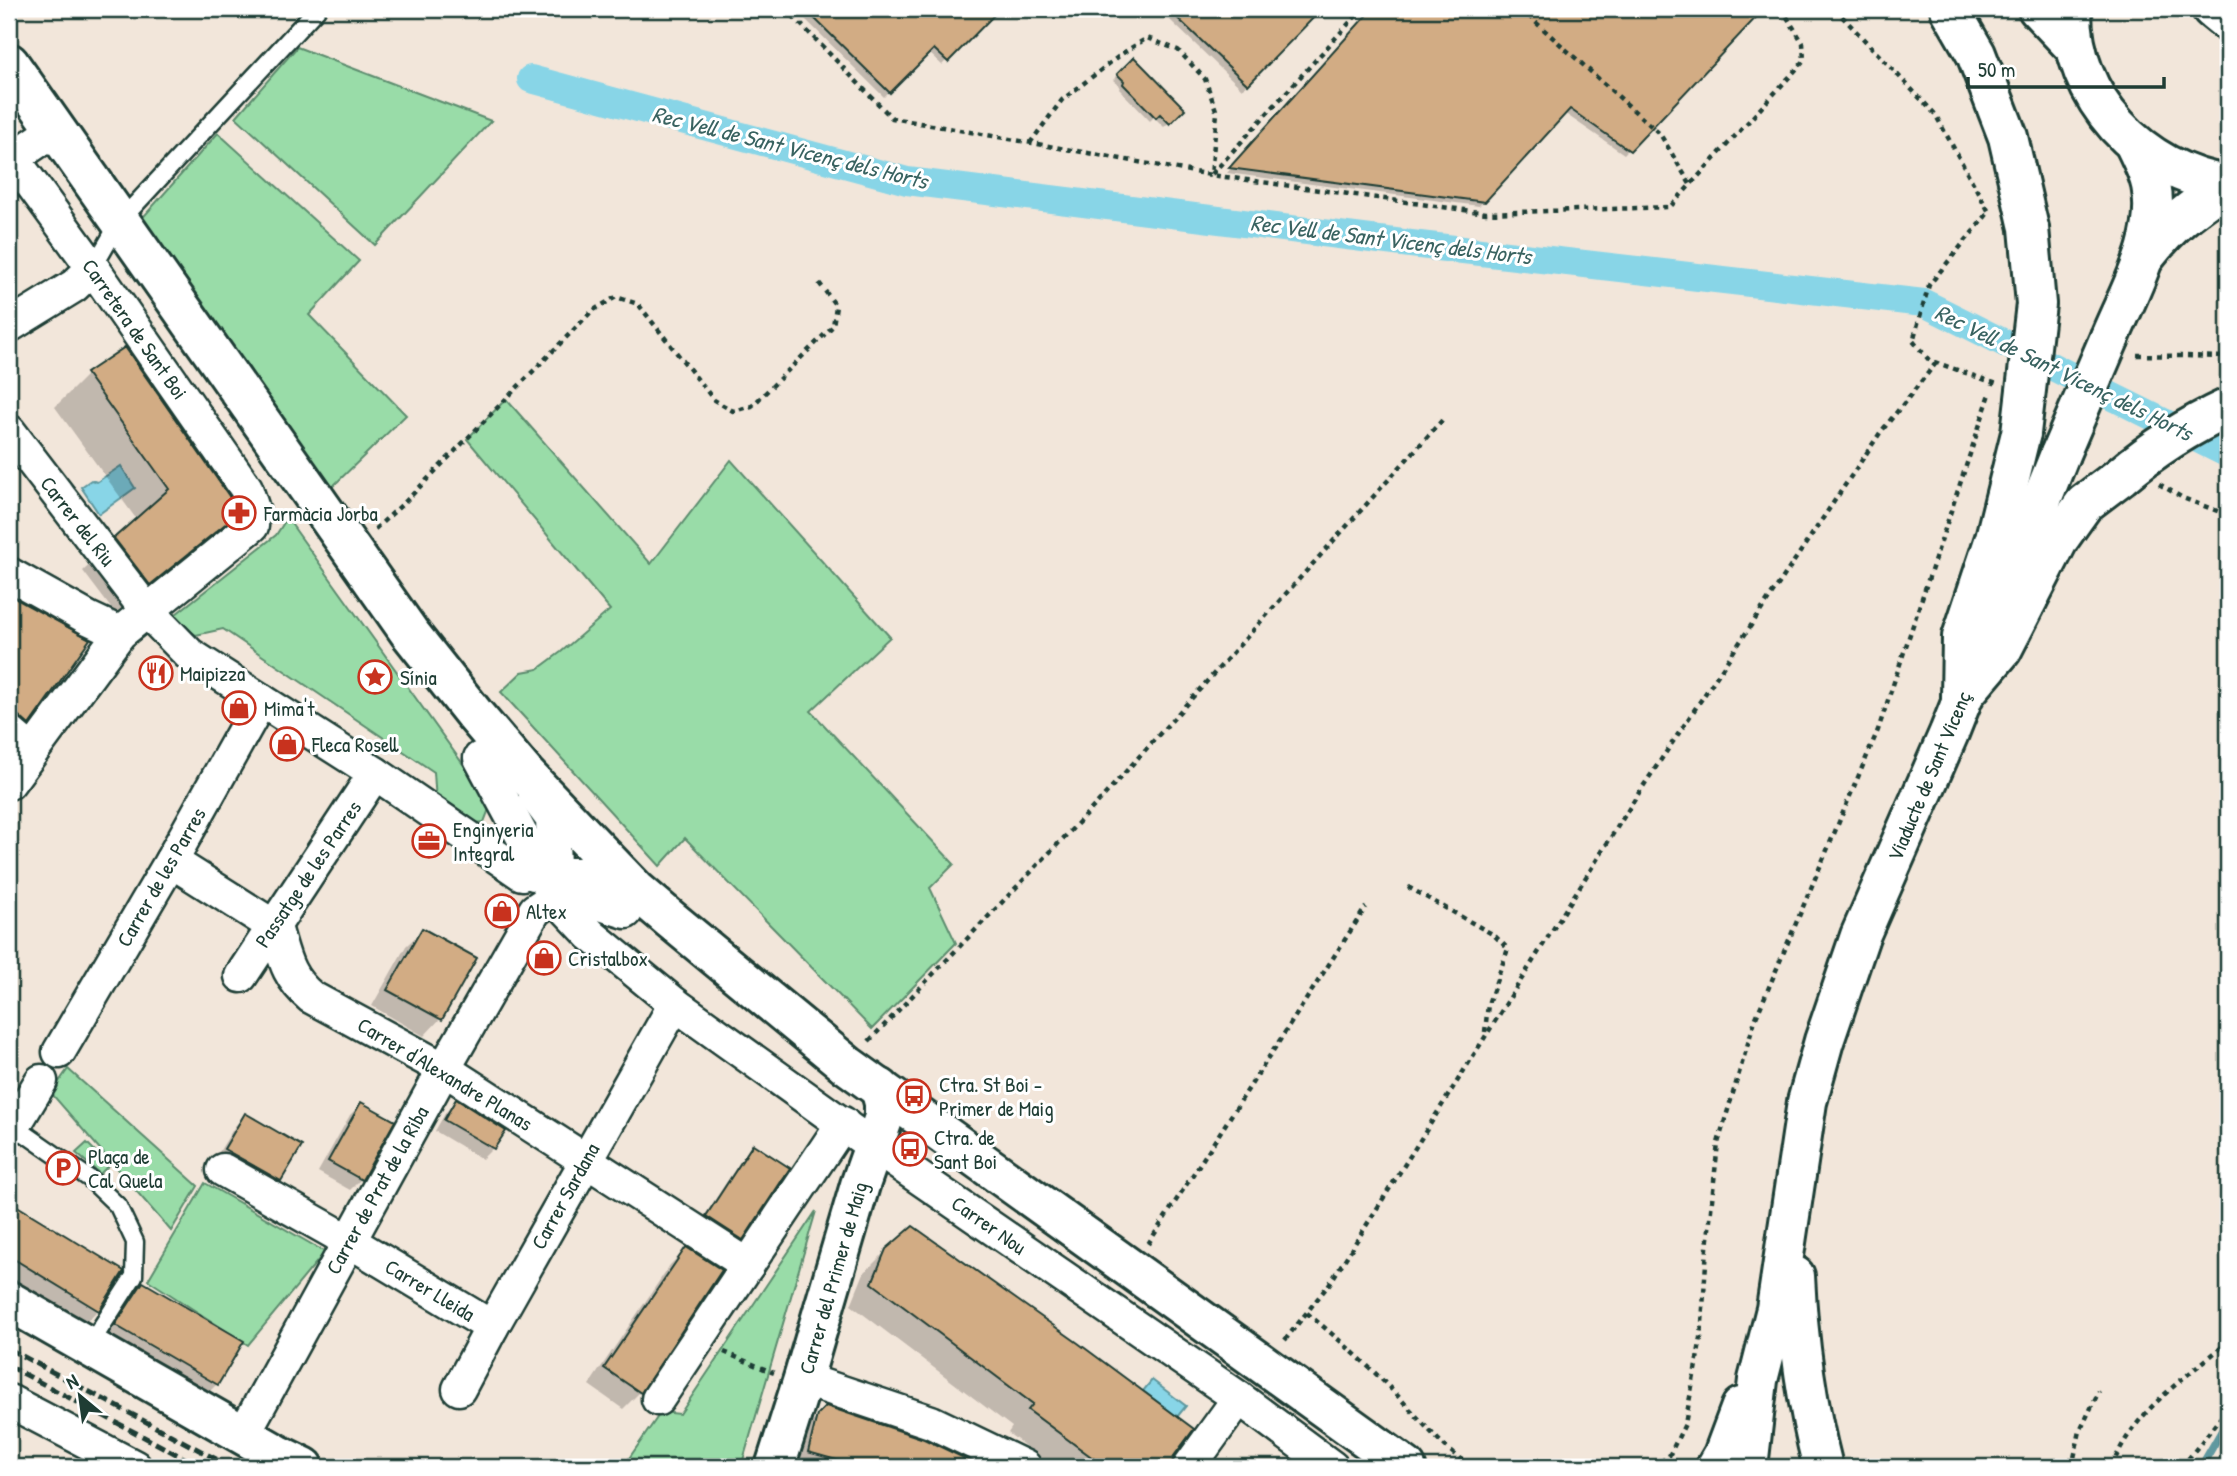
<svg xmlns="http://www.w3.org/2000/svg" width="2237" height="1476" font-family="'Patrick Hand',sans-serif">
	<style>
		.green { fill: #99dca8; stroke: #5c8c6e; stroke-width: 2 }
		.water { fill: #88d5e7; stroke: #5e989f; stroke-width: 2 }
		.shadow { fill: #0003 }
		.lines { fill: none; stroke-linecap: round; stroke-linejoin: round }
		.stream { stroke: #5e989f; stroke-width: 8 }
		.canal { stroke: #88d5e7; stroke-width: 28 }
		.building { fill: #d2ac84; stroke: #1f3d34; stroke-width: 2 }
		.service-casing { stroke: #1f3d34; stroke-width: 21 }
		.pedestrian-casing { stroke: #1f3d34; stroke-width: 28 }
		.minor-casing { stroke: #1f3d34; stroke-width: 37 }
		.tertiary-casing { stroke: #1f3d34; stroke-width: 44 }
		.primary-casing { stroke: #1f3d34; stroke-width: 44 }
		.motorway-casing { stroke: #1f3d34; stroke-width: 44 }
		.path { stroke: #1f3d34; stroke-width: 4.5; stroke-dasharray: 5 5; stroke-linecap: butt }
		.service { stroke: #fff; stroke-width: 16 }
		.pedestrian { stroke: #fff; stroke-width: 23 }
		.minor { stroke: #fff; stroke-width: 32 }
		.tertiary { stroke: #fff; stroke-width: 38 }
		.primary { stroke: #fff; stroke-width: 38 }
		.motorway { stroke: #fff; stroke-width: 38 }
		.rail { stroke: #1f3d34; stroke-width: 5; stroke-dasharray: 10 5; stroke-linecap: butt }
		.primary-bridge-casing { stroke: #1f3d34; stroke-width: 44; stroke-linecap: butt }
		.motorway-bridge-casing { stroke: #1f3d34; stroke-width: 44; stroke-linecap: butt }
		.primary-bridge { stroke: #fff; stroke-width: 38 }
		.motorway-bridge { stroke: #fff; stroke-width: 38 }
		.labels { text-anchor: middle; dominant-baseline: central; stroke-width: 6; stroke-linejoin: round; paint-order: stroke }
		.street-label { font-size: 21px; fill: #1f3d34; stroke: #fff }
		.poi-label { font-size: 21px; fill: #1f3d34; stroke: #fff; text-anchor: start }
		.water-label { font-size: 23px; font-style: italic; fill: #396361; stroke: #fff }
	</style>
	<rect width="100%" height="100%" fill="#f2e6da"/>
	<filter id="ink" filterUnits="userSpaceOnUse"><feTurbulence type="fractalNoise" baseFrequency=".0143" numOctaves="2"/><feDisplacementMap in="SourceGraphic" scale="14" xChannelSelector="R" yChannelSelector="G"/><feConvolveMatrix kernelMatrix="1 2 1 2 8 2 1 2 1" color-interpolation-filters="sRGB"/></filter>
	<g filter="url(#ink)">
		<g class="green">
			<path d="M 297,47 L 491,121 L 375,245 L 236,117 Z"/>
			<path d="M 218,133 L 359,261 L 309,315 L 406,415 L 326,493 L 137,224 Z"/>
			<path d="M 506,399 L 651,564 L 731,460 L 890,637 L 811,711 L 954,864 L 930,888 L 956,943 L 872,1029 L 685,838 L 660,866 L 501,692 L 522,672 L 538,669 L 561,652 L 610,610 L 467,439 Z"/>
			<path d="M 287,518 L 480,788 L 489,809 L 484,822 L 468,824 L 436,802 L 434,772 L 223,629 L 196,635 L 171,618 L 276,535 Z"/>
			<path d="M 68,1069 L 198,1186 L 171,1231 L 51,1093 Z"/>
			<path d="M 87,1143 L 109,1165 L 100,1174 L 76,1153 Z"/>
			<path d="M 205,1183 L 325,1252 L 248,1345 L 148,1280 Z"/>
			<path d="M 816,1211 L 741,1467 L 623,1467 L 661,1412 L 680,1414 Z"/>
		</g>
		<g class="water">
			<path d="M 121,466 L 135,488 L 99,514 L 81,487 L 91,480 L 97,482 Z"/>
			<path d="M 1152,1380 L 1186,1406 L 1177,1417 L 1143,1391 Z"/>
		</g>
		<g class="shadow">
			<path d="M 795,9 L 981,9 L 989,17 L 942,65 L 928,52 L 884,97 Z"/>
			<path d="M 1181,9 L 1319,9 L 1242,89 L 1170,20 Z"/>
			<path d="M 1374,9 L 1761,9 L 1624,154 L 1564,113 L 1479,206 L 1227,173 Z"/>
			<path d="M 1134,59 L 1183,109 L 1164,127 L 1154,117 L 1150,121 L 1119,89 L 1120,86 L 1113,80 Z"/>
			<path d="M 87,375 L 232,516 L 200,549 L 117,616 L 83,571 L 137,520 L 55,407 Z"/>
			<path d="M 9,597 L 88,640 L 28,724 L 16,735 L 9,729 Z"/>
			<path d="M 423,930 L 440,1019 L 424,1036 L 372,1006 L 406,946 Z"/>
			<path d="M 457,1101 L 493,1148 L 482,1159 L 435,1131 L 446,1112 Z"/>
			<path d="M 361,1104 L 361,1179 L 350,1190 L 318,1172 L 350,1115 Z"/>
			<path d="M 245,1115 L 299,1147 L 279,1180 L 269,1191 L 214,1160 L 235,1126 Z"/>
			<path d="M 754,1146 L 741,1239 L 731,1249 L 697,1227 L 743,1157 Z"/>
			<path d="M 9,1203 L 121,1271 L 98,1310 L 83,1325 L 9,1280 Z"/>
			<path d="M 686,1249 L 640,1392 L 623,1409 L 589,1385 L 670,1265 Z"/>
			<path d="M 887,1250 L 1172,1456 L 1169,1467 L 1053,1467 L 1008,1433 L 1012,1427 L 851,1305 L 864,1273 Z"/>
			<path d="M 143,1284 L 217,1384 L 202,1399 L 101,1341 L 128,1299 Z"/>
			<path d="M 826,1408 L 970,1463 L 969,1467 L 815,1467 L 798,1462 L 807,1428 Z"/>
			<path d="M 1232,1462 L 1239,1467 L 1228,1467 Z"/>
		</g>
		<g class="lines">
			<path class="stream" d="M 2201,1467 L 2228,1420"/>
			<path class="canal" d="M 531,79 L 907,181 L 1411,244 L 1924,303 L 2228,454"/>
		</g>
		<g class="building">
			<path d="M 805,9 L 1000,9 L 948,62 L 934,49 L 890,93 Z"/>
			<path d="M 1168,9 L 1322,9 L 1248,85 Z"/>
			<path d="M 1372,9 L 1764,9 L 1630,151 L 1570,109 L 1485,202 L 1229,168 Z"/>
			<path d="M 1134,57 L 1185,109 L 1170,124 L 1160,114 L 1156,118 L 1123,84 L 1124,81 L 1117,74 Z"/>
			<path d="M 125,347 L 229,496 L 234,511 L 234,517 L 150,585 L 114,538 L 169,489 L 86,373 Z"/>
			<path d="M 9,595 L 90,639 L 29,725 L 9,707 Z"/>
			<path d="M 422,928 L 477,958 L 442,1020 L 387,990 Z"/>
			<path d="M 456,1099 L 506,1131 L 494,1149 L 444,1120 Z"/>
			<path d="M 361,1102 L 395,1121 L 362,1180 L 328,1161 Z"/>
			<path d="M 245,1113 L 302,1146 L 281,1181 L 224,1149 Z"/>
			<path d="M 753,1144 L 790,1168 L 743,1240 L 706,1216 Z"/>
			<path d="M 9,1201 L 124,1271 L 99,1311 L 9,1256 Z"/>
			<path d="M 913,1226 L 1078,1343 L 1194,1429 L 1174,1456 L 1171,1467 L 1105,1467 L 1028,1410 L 1033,1404 L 872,1283 L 886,1249 Z"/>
			<path d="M 686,1247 L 722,1270 L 641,1393 L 604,1368 Z"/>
			<path d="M 143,1282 L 244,1341 L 218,1385 L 115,1325 Z"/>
			<path d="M 826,1406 L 924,1439 L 983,1467 L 861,1467 L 808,1452 L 817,1415 Z"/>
		</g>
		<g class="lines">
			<defs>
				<g id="service">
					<path d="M 93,268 L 120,221 L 317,9"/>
					<path d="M 14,1126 L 90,1179 L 118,1206 L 135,1242 L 134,1276 L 89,1346"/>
				</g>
				<path id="pedestrian" d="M 9,726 L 35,748"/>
				<g id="minor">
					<path d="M 9,153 L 93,268 L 246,488 L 253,509 L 252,526 L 120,633 L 9,783"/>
					<path d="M 9,161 L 56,129"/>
					<path d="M 9,326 L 74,286 L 93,268"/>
					<path d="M 9,431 L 147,611 L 189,654 L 375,773 L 522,874"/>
					<path d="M 9,574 L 88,618 L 120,633"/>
					<path d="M 480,758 L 555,897 L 591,935 L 675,1004 L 873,1146 L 1239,1398 L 1332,1467"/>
					<path d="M 535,796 L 552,819 L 555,889"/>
					<path d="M 171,861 L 275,927 C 284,956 286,976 311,997 L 444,1069 L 748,1265"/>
					<path d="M 534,874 L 599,874 L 633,888"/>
					<path d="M 241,976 L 375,773"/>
					<path d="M 59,1052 L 171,861 L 261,700"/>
					<path d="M 9,1123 L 14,1126 L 41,1081"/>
					<path d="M 223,1170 L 349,1241 L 492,1327"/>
					<path d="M 803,1379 L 931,1422 L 1025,1467"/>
					<path d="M 459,1389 L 492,1327 L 675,1004"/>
					<path d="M 658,1399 L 843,1123"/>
					<path d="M 9,1401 L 135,1467"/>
					<path d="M 243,1435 L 444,1069 L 535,910 L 555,897 L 594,902 L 626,912"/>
					<path d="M 1189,1467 L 1239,1398"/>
				</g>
				<g id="tertiary">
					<path d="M 9,1301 L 277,1454 L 304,1467"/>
					<path d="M 775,1467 L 803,1379 L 860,1185 L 884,1117 L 884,1103 L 880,1088"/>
				</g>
				<g id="primary">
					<path d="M 2072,9 C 2071,99 2141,172 2228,185"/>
					<path d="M 9,63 L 409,632 L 474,714 L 526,775 L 636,890 L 670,919 L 847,1065 L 1406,1467"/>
					<path d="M 2144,258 C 2171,223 2190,210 2226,185"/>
					<path d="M 2110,337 C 2129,291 2162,237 2151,185 C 2148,171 2141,158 2135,145"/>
					<path d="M 1795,1276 C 1798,1341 1807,1405 1823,1467"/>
					<path d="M 1716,1467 L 1723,1455 L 1741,1407"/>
					<path d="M 1748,1467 L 1758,1380 L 1776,1309 L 1807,1102 L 1824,1041 L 1860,936 L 1949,733 L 2060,454"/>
				</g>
				<g id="motorway">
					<path d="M 1950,9 L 1976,54 L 2008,137 L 2029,228"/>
					<path d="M 2038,9 L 2076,49"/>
					<path d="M 2212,9 L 2228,22"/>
					<path d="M 1961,698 L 2002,650 L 2059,539 L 2084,504 L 2121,476"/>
					<path d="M 1961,698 L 1962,637 L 1995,538 L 2021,433"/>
				</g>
			</defs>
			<use href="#service" class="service-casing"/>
			<use href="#pedestrian" class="pedestrian-casing"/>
			<use href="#minor" class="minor-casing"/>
			<use href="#tertiary" class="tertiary-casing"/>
			<use href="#primary" class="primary-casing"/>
			<use href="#motorway" class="motorway-casing"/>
			<g class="path">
				<path d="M 786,9 L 892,118 L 1211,175 L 1486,213 L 1670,207 L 1804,61 L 1803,43 L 1782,9"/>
				<path d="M 1521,9 L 1660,134 L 1690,184"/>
				<path d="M 1835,9 L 1935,114 L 1989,212 L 1929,285 L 1913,341 L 1929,360 L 1997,384"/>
				<path d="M 1030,143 L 1062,100 L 1123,53 L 1147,38 L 1178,50 L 1205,79 L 1217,113 L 1211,175"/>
				<path d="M 1212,174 L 1362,9"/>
				<path d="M 2137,355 L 2228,357"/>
				<path d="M 2159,484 L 2183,498 L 2228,515"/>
				<path d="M 375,529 L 406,501 L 592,311 L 616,297 L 638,304 L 714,400 L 733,411 L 752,406 L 833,326 L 836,306 L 817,280"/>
				<path d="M 1408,887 L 1494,935 L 1508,949 L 1488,1004 L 1485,1032"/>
				<path d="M 869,1041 L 1101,799 L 1445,417"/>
				<path d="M 2224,1079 L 2228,1071"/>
				<path d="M 1148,1244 L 1366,907"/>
				<path d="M 1307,1313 C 1336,1337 1364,1361 1391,1389 C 1418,1416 1440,1447 1472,1467"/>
				<path d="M 1285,1340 L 1330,1283 L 1642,788 L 1880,433 L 1936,363"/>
				<path d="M 724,1352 L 774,1373"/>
				<path d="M 1652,1467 L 1669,1456 L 1685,1424 L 1701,1338 L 1707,1248 L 1718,1143 L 1755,1020 L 1878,730 L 1991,391"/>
				<path d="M 2072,1467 L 2080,1431 L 2099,1391"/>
				<path d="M 2112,1467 C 2132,1412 2185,1378 2228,1342"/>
				<path d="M 2182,1467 L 2228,1408"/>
			</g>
			<use href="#service" class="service"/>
			<use href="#pedestrian" class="pedestrian"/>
			<use href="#minor" class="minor"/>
			<use href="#tertiary" class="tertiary"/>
			<use href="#primary" class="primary"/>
			<use href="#motorway" class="motorway"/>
			<g class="rail">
				<path d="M 9,1349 L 231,1467"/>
				<path d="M 9,1366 L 201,1467"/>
			</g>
			<defs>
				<path id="primary-bridge" d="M 2060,454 L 2110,337"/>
				<g id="motorway-bridge">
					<path d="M 2021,433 L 2036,304 L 2029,228"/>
					<path d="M 2121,476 C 2154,448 2189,426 2228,408"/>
				</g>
			</defs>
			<use href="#primary-bridge" class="primary-bridge-casing"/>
			<use href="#motorway-bridge" class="motorway-bridge-casing"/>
			<use href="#primary-bridge" class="primary-bridge"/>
			<use href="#motorway-bridge" class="motorway-bridge"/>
		</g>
	</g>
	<defs>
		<symbol id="pharmacy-ring" viewBox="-11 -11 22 22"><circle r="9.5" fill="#fff" stroke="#c8321e" stroke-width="1.5"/><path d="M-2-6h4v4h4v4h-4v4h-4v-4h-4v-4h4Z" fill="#c8321e"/></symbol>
		<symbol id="restaurant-ring" viewBox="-11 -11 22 22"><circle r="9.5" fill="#fff" stroke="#c8321e" stroke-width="1.5"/><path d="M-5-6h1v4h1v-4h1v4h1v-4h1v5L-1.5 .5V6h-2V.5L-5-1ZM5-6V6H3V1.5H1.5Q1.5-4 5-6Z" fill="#c8321e"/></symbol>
		<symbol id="sight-ring" viewBox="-11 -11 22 22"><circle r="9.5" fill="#fff" stroke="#c8321e" stroke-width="1.5"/><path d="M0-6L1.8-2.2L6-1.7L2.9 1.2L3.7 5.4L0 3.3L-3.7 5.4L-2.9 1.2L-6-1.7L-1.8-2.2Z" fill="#c8321e"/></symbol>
		<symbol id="shop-ring" viewBox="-11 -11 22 22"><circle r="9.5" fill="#fff" stroke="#c8321e" stroke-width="1.5"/><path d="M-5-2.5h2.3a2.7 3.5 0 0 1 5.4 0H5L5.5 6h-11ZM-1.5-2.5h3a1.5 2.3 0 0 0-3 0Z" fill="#c8321e"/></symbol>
		<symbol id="office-ring" viewBox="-11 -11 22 22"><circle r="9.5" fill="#fff" stroke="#c8321e" stroke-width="1.5"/><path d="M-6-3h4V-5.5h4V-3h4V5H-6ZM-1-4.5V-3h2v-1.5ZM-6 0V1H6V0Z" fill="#c8321e"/></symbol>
		<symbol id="bus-ring" viewBox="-11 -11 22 22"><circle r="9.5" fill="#fff" stroke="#c8321e" stroke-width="1.5"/><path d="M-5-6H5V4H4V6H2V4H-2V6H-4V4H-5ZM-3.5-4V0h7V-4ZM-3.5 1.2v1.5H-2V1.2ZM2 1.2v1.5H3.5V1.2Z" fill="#c8321e"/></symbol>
		<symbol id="parking-ring" viewBox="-11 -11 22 22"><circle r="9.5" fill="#fff" stroke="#c8321e" stroke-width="1.5"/><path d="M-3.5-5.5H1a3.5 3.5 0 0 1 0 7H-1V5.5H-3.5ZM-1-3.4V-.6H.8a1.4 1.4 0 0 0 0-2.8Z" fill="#c8321e"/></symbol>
	</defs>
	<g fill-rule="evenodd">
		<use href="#pharmacy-ring" x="220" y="494" width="38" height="38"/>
		<use href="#restaurant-ring" x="137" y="654" width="38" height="38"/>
		<use href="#sight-ring" x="356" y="658" width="38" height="38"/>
		<use href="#shop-ring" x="220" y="689" width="38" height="38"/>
		<use href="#shop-ring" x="268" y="725" width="38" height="38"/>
		<use href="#office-ring" x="410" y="822" width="38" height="38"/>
		<use href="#shop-ring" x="483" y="892" width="38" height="38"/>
		<use href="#shop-ring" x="525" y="939" width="38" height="38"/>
		<use href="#bus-ring" x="895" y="1077" width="38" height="38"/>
		<use href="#bus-ring" x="891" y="1130" width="38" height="38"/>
		<use href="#parking-ring" x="44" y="1149" width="38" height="38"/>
	</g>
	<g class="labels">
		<g class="street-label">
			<text transform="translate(135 329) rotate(55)">Carretera de Sant Boi</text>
			<text transform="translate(78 521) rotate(52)">Carrer del Riu</text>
			<text transform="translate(1929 776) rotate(-67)">Viaducte de Sant Vicenç</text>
			<text transform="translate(308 874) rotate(-56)">Passatge de les Parres</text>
			<text transform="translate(161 877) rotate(-60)">Carrer de les Parres</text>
			<text transform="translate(445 1074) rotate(31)">Carrer d'Alexandre Planas</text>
			<text transform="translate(377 1190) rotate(-61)">Carrer de Prat de la Riba</text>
			<text transform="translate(565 1196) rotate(-61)">Carrer Sardana</text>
			<text transform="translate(989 1225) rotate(35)">Carrer Nou</text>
			<text transform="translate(833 1278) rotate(-74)">Carrer del Primer de Maig</text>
			<text transform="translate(430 1290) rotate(31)">Carrer Lleida</text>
		</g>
		<g class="poi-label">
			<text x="264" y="513">Farmàcia Jorba</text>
			<text x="180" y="673">Maipizza</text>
			<text x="400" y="677">Sínia</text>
			<text x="264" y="708">Mima't</text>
			<text x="312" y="744">Fleca Rosell</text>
			<text x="453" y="829">Enginyeria<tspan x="453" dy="24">Integral</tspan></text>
			<text x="526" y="911">Altex</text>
			<text x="568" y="958">Cristalbox</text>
			<text x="939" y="1084">Ctra. St Boi -<tspan x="939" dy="24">Primer de Maig</tspan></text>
			<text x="934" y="1137">Ctra. de<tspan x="934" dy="24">Sant Boi</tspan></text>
			<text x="88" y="1156">Plaça de<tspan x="88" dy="24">Cal Quela</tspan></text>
		</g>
		<g class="water-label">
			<text transform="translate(790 147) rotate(14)">Rec Vell de Sant Vicenç dels Horts</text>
			<text transform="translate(1391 239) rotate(7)">Rec Vell de Sant Vicenç dels Horts</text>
			<text transform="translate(2064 372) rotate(26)">Rec Vell de Sant Vicenç dels Horts</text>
		</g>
	</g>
	<rect width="2237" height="1476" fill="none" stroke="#fff" stroke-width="35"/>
	<rect x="18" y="18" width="2202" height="1441" fill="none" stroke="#1f3d34" stroke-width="2.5" filter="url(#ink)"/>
	<g transform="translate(80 1396) rotate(331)" stroke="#ffffff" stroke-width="5" paint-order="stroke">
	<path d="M0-5L12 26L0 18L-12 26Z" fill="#1f3d34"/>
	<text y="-10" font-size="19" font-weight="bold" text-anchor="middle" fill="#1f3d34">N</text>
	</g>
	<path d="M1968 77v10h196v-10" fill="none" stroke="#1f3d34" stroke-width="3.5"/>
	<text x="1978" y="77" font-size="21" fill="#1f3d34" stroke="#ffffff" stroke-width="5" paint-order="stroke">50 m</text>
</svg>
